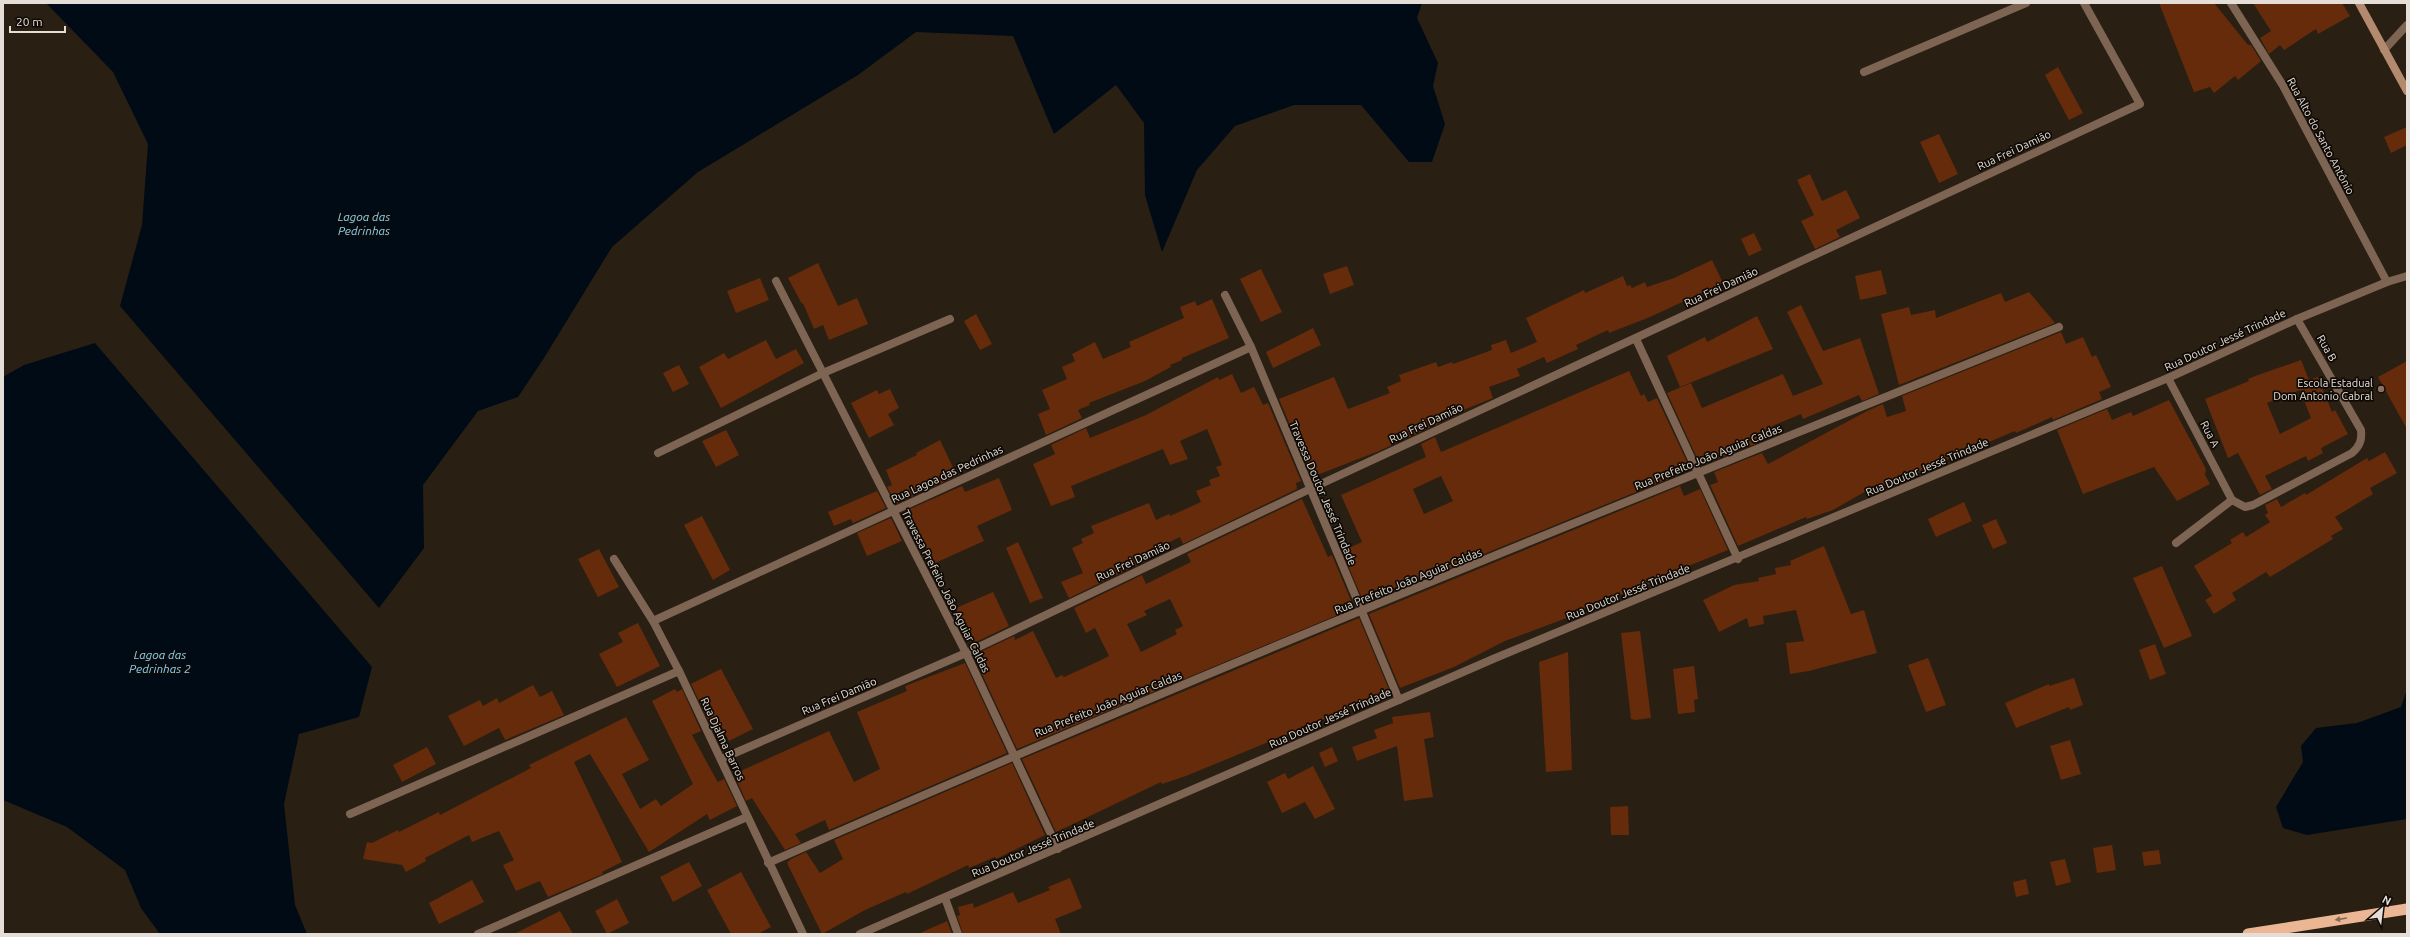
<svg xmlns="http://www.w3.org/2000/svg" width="2410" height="937" font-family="Ubuntu,sans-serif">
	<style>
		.water { fill: #000b15 }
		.building { fill: #652b0b; fill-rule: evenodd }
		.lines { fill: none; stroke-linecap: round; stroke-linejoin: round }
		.service { stroke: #7e6453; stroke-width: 8 }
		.minor { stroke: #7e6453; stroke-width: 8 }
		.secondary { stroke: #b38a6e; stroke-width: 8 }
		.trunk { stroke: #ebb693; stroke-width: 11 }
		.oneway { fill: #886954 }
		.education-dot { fill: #8d6e63; stroke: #0f0a06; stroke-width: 1.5 }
		.labels { text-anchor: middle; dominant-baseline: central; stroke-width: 3.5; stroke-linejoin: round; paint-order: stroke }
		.street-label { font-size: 11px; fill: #e5ded6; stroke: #0f0a06 }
		.poi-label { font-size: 11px; fill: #e5ded6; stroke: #0f0a06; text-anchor: end }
		.water-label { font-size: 12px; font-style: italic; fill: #80d3fc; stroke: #0f0a06 }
	</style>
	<rect width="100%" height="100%" fill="#2a1f13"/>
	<g class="water">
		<path d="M 46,3 L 1422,3 L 1417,18 L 1438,63 L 1433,86 L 1445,124 L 1432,162 L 1409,162 L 1361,105 L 1294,105 L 1235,126 L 1197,170 L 1162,252 L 1145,195 L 1144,123 L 1116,85 L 1054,134 L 1013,36 L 916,32 L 858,75 L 698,172 L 612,247 L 544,358 L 518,397 L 478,411 L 423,485 L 424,548 L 379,608 L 120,306 L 142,225 L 148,144 L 113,72 Z"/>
		<path d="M 95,343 L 372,667 L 359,717 L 299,734 L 284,804 L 295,905 L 307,934 L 160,934 L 141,908 L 125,870 L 67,827 L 3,800 L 3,377 L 24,365 Z"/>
		<path d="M 2407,689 L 2407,819 L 2307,835 L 2283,828 L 2276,807 L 2303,762 L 2301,746 L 2316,728 L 2357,723 L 2401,707 Z"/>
	</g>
	<g class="building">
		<path d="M 2159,3 L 2214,3 L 2248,45 L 2251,45 L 2261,61 L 2238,80 L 2235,76 L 2214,93 L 2210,87 L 2194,92 Z"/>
		<path d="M 2253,3 L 2342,3 L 2350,16 L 2318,34 L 2316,29 L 2284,50 L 2280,45 L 2269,54 L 2260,38 L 2271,31 Z"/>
		<path d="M 2058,67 L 2083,113 L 2069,120 L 2045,75 Z"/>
		<path d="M 2407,127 L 2407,145 L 2391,153 L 2384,137 Z"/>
		<path d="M 1939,134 L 1958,174 L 1939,183 L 1920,142 Z"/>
		<path d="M 1810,174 L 1822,201 L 1846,190 L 1860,218 L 1836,230 L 1840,237 L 1815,249 L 1801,221 L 1814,215 L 1797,180 Z"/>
		<path d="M 1754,233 L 1762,250 L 1749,256 L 1741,239 Z"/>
		<path d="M 1712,260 L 1723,283 L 1650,317 L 1609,333 L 1608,330 L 1576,345 L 1578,349 L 1547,363 L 1544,357 L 1517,369 L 1520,376 L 1489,387 L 1493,398 L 1456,413 L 1457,415 L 1379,451 L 1312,477 L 1279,399 L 1334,377 L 1348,409 L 1390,393 L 1387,387 L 1401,381 L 1399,375 L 1436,362 L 1438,367 L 1452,362 L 1453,364 L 1492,350 L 1491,345 L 1506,340 L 1511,353 L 1537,342 L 1526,318 L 1584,290 L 1585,293 L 1623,276 L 1627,286 L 1630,285 L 1632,288 L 1645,282 L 1647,287 L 1674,278 Z"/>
		<path d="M 818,263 L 838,306 L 857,298 L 868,324 L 829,340 L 823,325 L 814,329 L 803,303 L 802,304 L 788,278 Z"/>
		<path d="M 1347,266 L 1354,285 L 1330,294 L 1323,274 Z"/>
		<path d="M 1261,269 L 1282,312 L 1261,322 L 1240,279 Z"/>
		<path d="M 1881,270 L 1887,294 L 1860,300 L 1855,276 Z"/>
		<path d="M 760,278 L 769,300 L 736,313 L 727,291 Z"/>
		<path d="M 2029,292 L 2055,323 L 1899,385 L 1881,314 L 1909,307 L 1911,315 L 1935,310 L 1936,318 L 2001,293 L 2005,302 Z"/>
		<path d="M 1212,299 L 1229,338 L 1182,358 L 1182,360 L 1170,365 L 1171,367 L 1145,381 L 1089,403 L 1090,405 L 1078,410 L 1082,418 L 1046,435 L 1038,414 L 1050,409 L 1042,390 L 1067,379 L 1062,367 L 1075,361 L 1072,354 L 1095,342 L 1103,359 L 1131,347 L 1129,342 L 1184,318 L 1180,307 L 1195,301 L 1197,306 Z"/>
		<path d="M 1801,305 L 1823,351 L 1860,338 L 1879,394 L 1862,401 L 1859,395 L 1803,419 L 1801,414 L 1772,426 L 1774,430 L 1756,438 L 1758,443 L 1709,462 L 1707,456 L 1698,460 L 1667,393 L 1691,383 L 1702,408 L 1783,374 L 1793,396 L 1823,384 L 1787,312 Z"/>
		<path d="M 976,314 L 992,344 L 980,350 L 964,321 Z"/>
		<path d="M 1757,316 L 1773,349 L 1680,387 L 1667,356 L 1705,337 L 1707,342 Z"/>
		<path d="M 1313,328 L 1321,345 L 1273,368 L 1266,352 Z"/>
		<path d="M 2061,332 L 2066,344 L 2083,337 L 2092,357 L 2096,355 L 2111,387 L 2099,392 L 2102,399 L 2053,420 L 2052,417 L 2016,433 L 2015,431 L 1920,471 L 1893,485 L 1892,482 L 1870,493 L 1868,490 L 1833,510 L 1807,519 L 1806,517 L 1738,546 L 1710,485 L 1718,482 L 1714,472 L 1762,453 L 1768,464 L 1867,411 L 1883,404 L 1887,417 L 1906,411 L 1902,396 Z"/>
		<path d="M 766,340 L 776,359 L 796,349 L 804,363 L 721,408 L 699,367 L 724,353 L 728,359 Z"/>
		<path d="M 2301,360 L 2309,380 L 2318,377 L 2332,412 L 2335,410 L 2348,434 L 2321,448 L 2323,453 L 2308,461 L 2306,456 L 2265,476 L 2272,489 L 2260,495 L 2238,453 L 2228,458 L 2205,399 L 2249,381 L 2248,379 L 2258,375 ZM 2300,390 L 2311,418 L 2280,434 L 2267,403 Z"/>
		<path d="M 2407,361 L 2407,429 L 2378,377 Z"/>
		<path d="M 679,365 L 689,384 L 673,392 L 663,373 Z"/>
		<path d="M 1629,371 L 1641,396 L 1644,394 L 1648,402 L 1657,398 L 1688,464 L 1673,470 L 1675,476 L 1364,603 L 1342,551 L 1362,542 L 1341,495 L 1426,457 L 1421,444 L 1435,437 L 1441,452 ZM 1441,476 L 1453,501 L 1424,514 L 1413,489 Z"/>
		<path d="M 1232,374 L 1241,393 L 1254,387 L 1263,405 L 1268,403 L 1301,481 L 1296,483 L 1297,489 L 1183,544 L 1180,537 L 1134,559 L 1137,565 L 1069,598 L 1061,582 L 1083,573 L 1072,548 L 1083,543 L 1081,539 L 1094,533 L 1091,526 L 1149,503 L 1156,520 L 1169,514 L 1170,516 L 1201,502 L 1196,491 L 1211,485 L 1209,480 L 1220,476 L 1216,467 L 1222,465 L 1207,429 L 1180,441 L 1188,459 L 1170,465 L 1163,449 L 1071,486 L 1075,497 L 1051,506 L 1033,464 L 1055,454 L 1051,445 L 1086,428 L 1090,438 L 1146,415 L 1218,377 L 1219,380 Z"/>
		<path d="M 890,389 L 899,408 L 888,414 L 894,425 L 869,438 L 851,403 L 877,390 L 879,394 Z"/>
		<path d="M 2169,400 L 2206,469 L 2205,475 L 2210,484 L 2177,501 L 2154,467 L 2083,494 L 2057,430 L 2107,409 L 2112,420 L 2131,412 L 2133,416 Z"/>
		<path d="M 726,430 L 739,455 L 716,467 L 702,441 Z"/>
		<path d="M 940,440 L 957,476 L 896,504 L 887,487 L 892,485 L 886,470 L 917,455 L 916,453 Z"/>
		<path d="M 2385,452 L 2397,473 L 2370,488 L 2373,494 L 2335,517 L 2343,529 L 2331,536 L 2333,539 L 2270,577 L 2266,572 L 2232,593 L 2236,600 L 2214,614 L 2205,600 L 2212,596 L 2194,566 L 2232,543 L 2230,540 L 2243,532 L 2246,537 L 2270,522 L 2265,515 L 2268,513 L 2265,505 L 2277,499 L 2281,507 L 2305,493 L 2306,495 L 2367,458 L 2369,461 Z"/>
		<path d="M 999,478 L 1012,510 L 977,526 L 984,541 L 935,563 L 919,533 L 913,536 L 901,513 L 962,486 L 965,492 Z"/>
		<path d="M 1680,486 L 1684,496 L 1700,489 L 1728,550 L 1656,579 L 1657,581 L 1571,614 L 1572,616 L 1505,641 L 1454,667 L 1400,688 L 1369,614 Z"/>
		<path d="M 877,491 L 886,508 L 853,523 L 851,519 L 834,526 L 828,512 Z"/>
		<path d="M 1302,499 L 1328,557 L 1332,555 L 1354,608 L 1017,749 L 975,659 L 978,657 L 976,654 L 1014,636 L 1015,640 L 1033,631 L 1056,678 L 1062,675 L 1064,677 L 1099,661 L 1109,656 L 1095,628 L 1086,633 L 1074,608 L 1142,575 L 1146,584 L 1191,562 L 1187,554 ZM 1170,599 L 1183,626 L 1175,630 L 1177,634 L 1141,652 L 1127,624 L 1147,615 L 1144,611 Z"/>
		<path d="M 1964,502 L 1972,521 L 1936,537 L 1928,519 Z"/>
		<path d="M 702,516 L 730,570 L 713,580 L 684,525 Z"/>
		<path d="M 891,518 L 902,541 L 867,556 L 857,533 Z"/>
		<path d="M 1996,519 L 2007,543 L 1993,549 L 1982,525 Z"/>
		<path d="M 1018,542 L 1043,598 L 1030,603 L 1006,548 Z"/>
		<path d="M 1824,546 L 1851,614 L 1864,610 L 1877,653 L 1809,671 L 1790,674 L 1786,643 L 1804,641 L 1796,610 L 1763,616 L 1764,624 L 1749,627 L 1747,618 L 1719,632 L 1703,600 L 1734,585 L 1759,581 L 1758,578 L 1776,574 L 1775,568 L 1791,565 L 1790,561 Z"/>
		<path d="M 599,549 L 619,587 L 598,597 L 578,559 Z"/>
		<path d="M 2162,566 L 2192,636 L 2164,648 L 2133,578 Z"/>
		<path d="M 993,592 L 1009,626 L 972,644 L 956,608 Z"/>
		<path d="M 1359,618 L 1390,692 L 1186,776 L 1162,784 L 1161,782 L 1069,826 L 1056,832 L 1055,830 L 1022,759 Z"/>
		<path d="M 638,623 L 660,666 L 617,687 L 599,654 L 623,642 L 618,633 Z"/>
		<path d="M 1640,631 L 1651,718 L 1635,720 L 1631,719 L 1621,633 Z"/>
		<path d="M 2155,644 L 2166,674 L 2150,680 L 2139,650 Z"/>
		<path d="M 1568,652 L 1572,770 L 1546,772 L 1539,662 Z"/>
		<path d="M 1928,658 L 1946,705 L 1926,712 L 1908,665 Z"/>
		<path d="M 965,663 L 1007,753 L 829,830 L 825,820 L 795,834 L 801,843 L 785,850 L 752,798 L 746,801 L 734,774 L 829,731 L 854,782 L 880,769 L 857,712 L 907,691 L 905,686 Z"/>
		<path d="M 1694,666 L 1698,699 L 1694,700 L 1695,712 L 1678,714 L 1673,669 Z"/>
		<path d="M 721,669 L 753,729 L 729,741 L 719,721 L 711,726 L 691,684 Z"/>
		<path d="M 2074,678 L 2083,705 L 2070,710 L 2069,707 L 2016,728 L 2005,703 L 2049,684 L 2049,686 Z"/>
		<path d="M 533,685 L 540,697 L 552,691 L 564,715 L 505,740 L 499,728 L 464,746 L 448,716 L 480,700 L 483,706 L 497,698 L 499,703 Z"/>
		<path d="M 675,689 L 677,692 L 682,689 L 701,731 L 692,735 L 716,779 L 718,782 L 724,779 L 737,806 L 710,820 L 707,814 L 649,852 L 590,754 L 574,762 L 622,862 L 602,872 L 603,874 L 548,897 L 540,881 L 516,891 L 503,865 L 514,860 L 499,831 L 472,842 L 469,835 L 425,858 L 426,861 L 406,872 L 402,865 L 363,859 L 367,842 L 372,843 L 398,830 L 399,832 L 439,812 L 440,815 L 531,768 L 529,765 L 626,717 L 649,760 L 622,774 L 640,809 L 656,799 L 661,806 L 693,784 L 652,701 Z"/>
		<path d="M 1430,712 L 1434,737 L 1424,739 L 1433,797 L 1404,801 L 1397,746 L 1357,761 L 1352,747 L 1377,738 L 1374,730 L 1393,723 L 1392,717 Z"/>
		<path d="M 2070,740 L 2081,774 L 2061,780 L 2050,746 Z"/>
		<path d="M 427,747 L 436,764 L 402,782 L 393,765 Z"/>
		<path d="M 1332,747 L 1338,761 L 1325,767 L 1319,753 Z"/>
		<path d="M 1012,763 L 1045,835 L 996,859 L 995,857 L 969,868 L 968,865 L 907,894 L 906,892 L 865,910 L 822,934 L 787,863 L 791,859 L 806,852 L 820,873 L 843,859 L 834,840 Z"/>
		<path d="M 1313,766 L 1335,809 L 1315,819 L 1305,802 L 1282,813 L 1267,782 L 1285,773 L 1288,779 Z"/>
		<path d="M 1628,806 L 1629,835 L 1611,835 L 1610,807 Z"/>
		<path d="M 2112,845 L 2116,870 L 2097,873 L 2093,848 Z"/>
		<path d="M 2159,850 L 2161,864 L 2144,866 L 2142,852 Z"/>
		<path d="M 2065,859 L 2071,882 L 2056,886 L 2050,862 Z"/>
		<path d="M 689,862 L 702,886 L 673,902 L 660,877 Z"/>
		<path d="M 741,872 L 771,927 L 758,934 L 731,934 L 707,890 Z"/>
		<path d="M 1070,878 L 1082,908 L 1055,919 L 1061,934 L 963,934 L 957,916 L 960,915 L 958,907 L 973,903 L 974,908 L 1013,892 L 1018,903 L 1050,890 L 1048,887 Z"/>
		<path d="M 2026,879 L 2029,894 L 2016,897 L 2013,882 Z"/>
		<path d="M 472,880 L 484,902 L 439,924 L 429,903 Z"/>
		<path d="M 617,899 L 629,923 L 607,934 L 595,911 Z"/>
		<path d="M 560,911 L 573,934 L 514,934 Z"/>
		<path d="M 947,921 L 952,934 L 918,934 Z"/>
	</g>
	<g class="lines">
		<path class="service" d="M 2384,50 L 2407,25"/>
		<g class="minor">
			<path d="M 2231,3 L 2282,84 L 2387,282"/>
			<path d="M 1864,72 L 2026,3"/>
			<path d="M 776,281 L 966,653 L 1058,849"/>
			<path d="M 1225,295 L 1251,347 L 1399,700"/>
			<path d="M 1636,339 L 1738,559"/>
			<path d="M 2168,378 L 2232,500 L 2245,507 L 2253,505 L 2352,453 C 2360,446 2362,440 2361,430 L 2297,319"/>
			<path d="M 658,453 L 823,373 L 950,319"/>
			<path d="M 2176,543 L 2232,500"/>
			<path d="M 614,559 L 653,621 L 679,671 L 803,934"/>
			<path d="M 653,621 L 1251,347"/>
			<path d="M 721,759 L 966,653 L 1310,489 L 2140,104 L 2084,3"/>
			<path d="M 350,814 L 679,671"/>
			<path d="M 768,863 C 1195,675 1627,501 2059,327"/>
			<path d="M 945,898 L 958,934"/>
			<path d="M 478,934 L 747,817"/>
			<path d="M 860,934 L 1493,659 L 2168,378 L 2297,319 L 2387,282 L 2407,276"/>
		</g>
		<path class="secondary" d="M 2359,3 L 2407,91"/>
		<path class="trunk" d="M 2248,934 L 2407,909"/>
	</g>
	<defs><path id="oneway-solid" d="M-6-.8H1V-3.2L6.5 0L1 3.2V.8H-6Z"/></defs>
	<use class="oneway" href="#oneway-solid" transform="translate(2341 919) rotate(171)"/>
	<circle class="education-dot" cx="2381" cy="389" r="4"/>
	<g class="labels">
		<g class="street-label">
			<text transform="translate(2321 136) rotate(62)">Rua Alto do Santo Antônio</text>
			<text transform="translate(2014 150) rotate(-25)">Rua Frei Damião</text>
			<text transform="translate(1721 287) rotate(-25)">Rua Frei Damião</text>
			<text transform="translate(2225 340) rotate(-25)">Rua Doutor Jessé Trindade</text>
			<text transform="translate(2327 348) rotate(60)">Rua B</text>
			<text transform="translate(1426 423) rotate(-25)">Rua Frei Damião</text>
			<text transform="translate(2210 434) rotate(63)">Rua A</text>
			<text transform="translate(1708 457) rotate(-22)">Rua Prefeito João Aguiar Caldas</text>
			<text transform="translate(1927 467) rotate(-23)">Rua Doutor Jessé Trindade</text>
			<text transform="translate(947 474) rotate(-25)">Rua Lagoa das Pedrinhas</text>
			<text transform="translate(1323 493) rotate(67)">Travessa Doutor Jessé Trindade</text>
			<text transform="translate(1133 561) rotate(-25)">Rua Frei Damião</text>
			<text transform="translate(1408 581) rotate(-22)">Rua Prefeito João Aguiar Caldas</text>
			<text transform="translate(946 591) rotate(63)">Travessa Prefeito João Aguiar Caldas</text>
			<text transform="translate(1628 592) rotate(-22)">Rua Doutor Jessé Trindade</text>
			<text transform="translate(839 696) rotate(-23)">Rua Frei Damião</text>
			<text transform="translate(1108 704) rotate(-22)">Rua Prefeito João Aguiar Caldas</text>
			<text transform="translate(1330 718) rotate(-24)">Rua Doutor Jessé Trindade</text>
			<text transform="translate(723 739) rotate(65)">Rua Djalma Barros</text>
			<text transform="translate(1033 848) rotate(-23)">Rua Doutor Jessé Trindade</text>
		</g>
		<g class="poi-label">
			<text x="2373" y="383">Escola Estadual<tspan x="2373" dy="13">Dom Antonio Cabral</tspan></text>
		</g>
		<g class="water-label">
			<text x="364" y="216">Lagoa das<tspan x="364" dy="14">Pedrinhas</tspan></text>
			<text x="160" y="654">Lagoa das<tspan x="160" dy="14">Pedrinhas 2</tspan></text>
		</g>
	</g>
	<rect width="2410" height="937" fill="none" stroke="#e5ded6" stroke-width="8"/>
	<g transform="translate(2382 909) rotate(28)" stroke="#0f0a06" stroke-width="3" paint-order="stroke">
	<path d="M0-3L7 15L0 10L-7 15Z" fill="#e5ded6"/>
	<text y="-6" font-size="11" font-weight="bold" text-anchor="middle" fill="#e5ded6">N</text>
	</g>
	<path d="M10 26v6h55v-6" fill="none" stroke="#e5ded6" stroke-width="2"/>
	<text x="16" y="26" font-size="12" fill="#e5ded6" stroke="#0f0a06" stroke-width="3" paint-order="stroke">20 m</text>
</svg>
